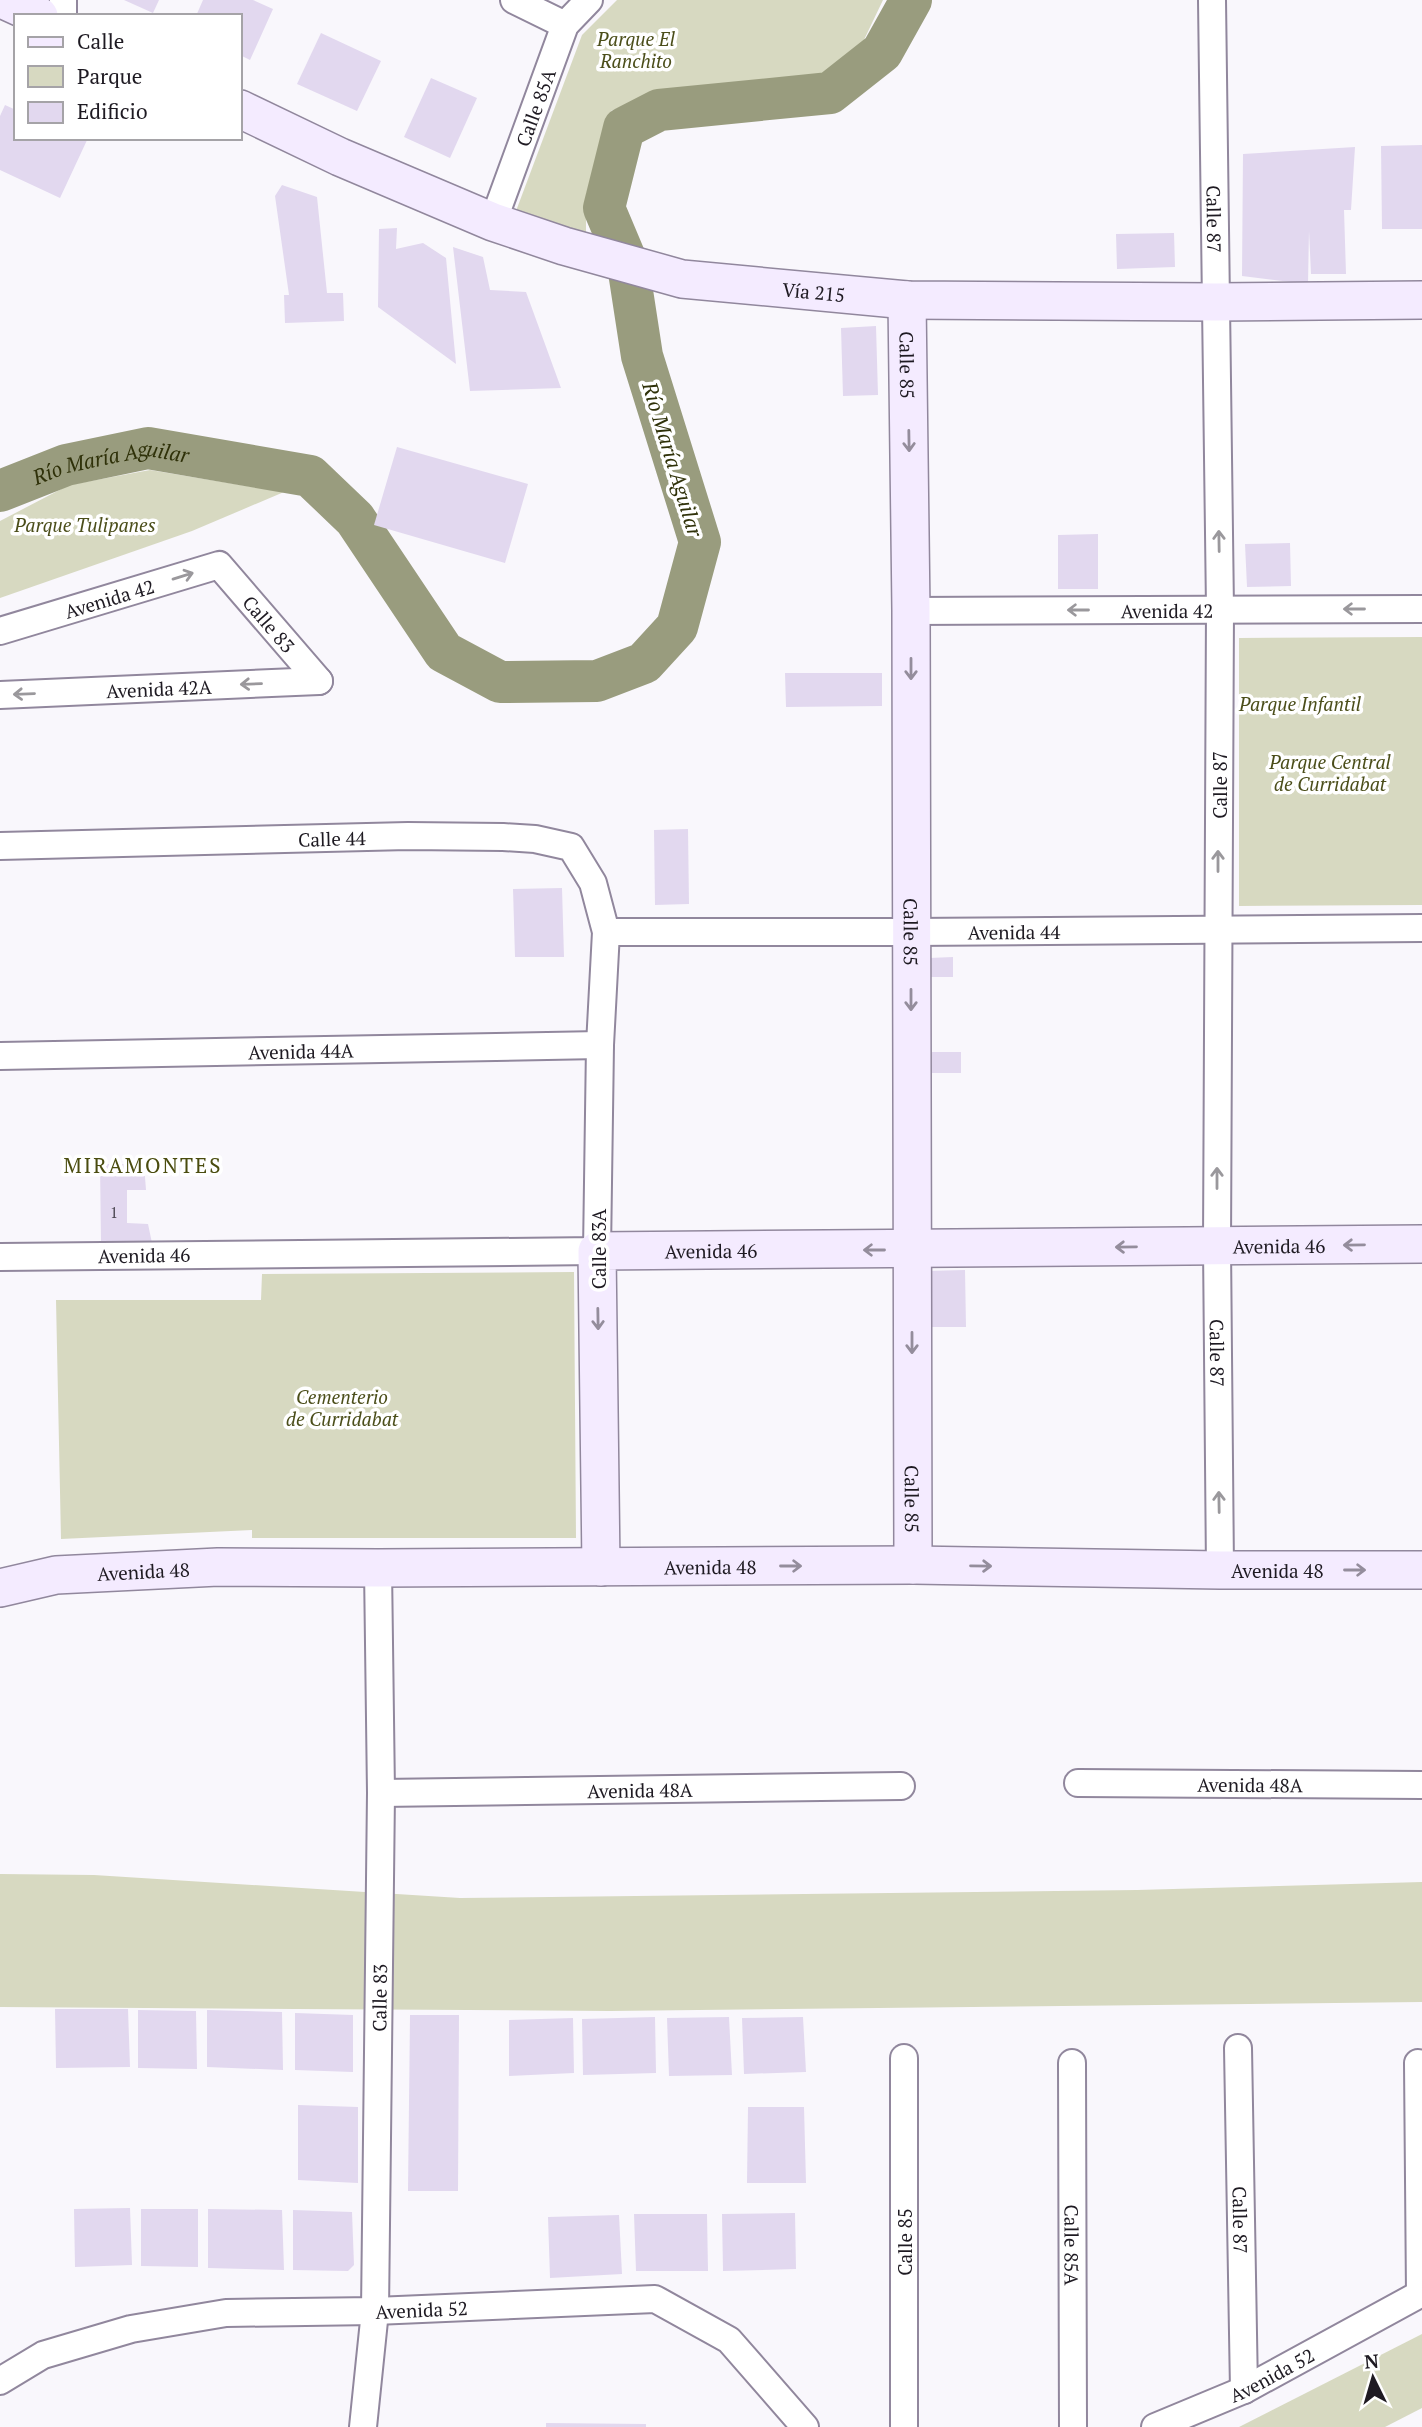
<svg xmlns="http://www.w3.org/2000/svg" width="1422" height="2427" font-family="'PT Serif',serif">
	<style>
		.green { fill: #d7d9c1 }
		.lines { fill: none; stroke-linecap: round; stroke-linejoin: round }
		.river { stroke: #999c7e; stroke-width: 42 }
		.building { fill: #e2d8ef }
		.street-casing { stroke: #91879d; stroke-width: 30 }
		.secondary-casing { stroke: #91879d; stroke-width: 40 }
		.street { stroke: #fff; stroke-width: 26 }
		.secondary { stroke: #f4ebff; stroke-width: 37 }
		.oneway { stroke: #948d9c }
		.oneway2 { stroke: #9a989c }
		.labels { text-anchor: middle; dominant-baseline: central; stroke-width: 7; stroke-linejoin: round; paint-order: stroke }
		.number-label { font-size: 16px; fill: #4f4a55 }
		.park-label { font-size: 19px; font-style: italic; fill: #4b4e1a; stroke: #fff }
		.street-label { font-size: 19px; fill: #1e1a22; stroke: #fff }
		.water-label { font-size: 21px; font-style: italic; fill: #2f3109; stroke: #fff }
		.neighbourhood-label { font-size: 21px; letter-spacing: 2px; fill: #4a4c0f; stroke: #fff }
	</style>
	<rect width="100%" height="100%" fill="#f9f7fc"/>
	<g class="green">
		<path d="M 617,0 L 883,0 L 862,44 L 823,77 L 650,94 L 611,111 L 586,195 L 586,234 L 516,211 L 582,35 Z"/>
		<path d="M 150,470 L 284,492 L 192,531 L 0,598 L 0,521 L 69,485 Z"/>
		<path d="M 1422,637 L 1422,905 L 1239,906 L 1239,638 Z"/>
		<path d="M 574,1272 L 576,1538 L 252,1538 L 252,1530 L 61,1539 L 56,1300 L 261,1300 L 262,1274 Z"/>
		<path d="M 0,1874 L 94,1875 L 460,1898 L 1137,1890 L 1422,1882 L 1422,2002 L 610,2011 L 0,2007 Z"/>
		<path d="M 1422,2334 L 1422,2408 L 1385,2427 L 1239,2427 Z"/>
	</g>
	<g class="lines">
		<path class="river" id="s1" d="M 0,491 L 66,465 L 148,448 L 310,476 L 355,519 L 444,652 L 500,682 L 597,681 L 644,663 L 677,627 L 700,542 L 642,356 L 628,265 L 604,208 L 624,128 L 659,110 L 830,93 L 882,52 L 911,0"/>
	</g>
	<g class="building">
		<path d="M 124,0 L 159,0 L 153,13 Z"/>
		<path d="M 203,0 L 253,0 L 273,9 L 250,60 L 240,55 L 240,16 L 196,16 Z"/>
		<path d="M 321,33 L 381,61 L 357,111 L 297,84 Z"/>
		<path d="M 431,78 L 477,98 L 450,158 L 404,137 Z"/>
		<path d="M 5,105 L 16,110 L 16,138 L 88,138 L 60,198 L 0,170 L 0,116 Z"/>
		<path d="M 1422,145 L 1422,229 L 1382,229 L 1381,146 Z"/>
		<path d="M 1355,147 L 1351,210 L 1344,210 L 1346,274 L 1311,274 L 1309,231 L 1308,284 L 1242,276 L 1243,154 Z"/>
		<path d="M 282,185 L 317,197 L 327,293 L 343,293 L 344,321 L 285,323 L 284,295 L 289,295 L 275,196 Z"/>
		<path d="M 397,228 L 396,249 L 423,243 L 446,258 L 456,364 L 378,307 L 379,229 Z"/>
		<path d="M 1174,233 L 1175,267 L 1117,269 L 1116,234 Z"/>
		<path d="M 453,247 L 483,257 L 490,290 L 526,292 L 561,388 L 470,391 Z"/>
		<path d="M 876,326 L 878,395 L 843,396 L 841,328 Z"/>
		<path d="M 397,447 L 528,484 L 505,563 L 374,525 Z"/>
		<path d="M 1098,534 L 1098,589 L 1058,589 L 1058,535 Z"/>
		<path d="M 1290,543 L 1291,586 L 1247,587 L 1245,544 Z"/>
		<path d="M 785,673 L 882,673 L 882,706 L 786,707 Z"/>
		<path d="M 688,829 L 689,904 L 655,905 L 654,830 Z"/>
		<path d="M 562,888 L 564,957 L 515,957 L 513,889 Z"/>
		<path d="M 953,957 L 953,977 L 929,977 L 929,958 Z"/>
		<rect x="932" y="1052" width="29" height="21"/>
		<path d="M 100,1164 L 144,1164 L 146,1190 L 127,1190 L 127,1223 L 148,1224 L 152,1243 L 101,1242 Z"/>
		<path d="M 965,1270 L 966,1327 L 927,1327 L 926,1271 Z"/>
		<path d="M 55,2009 L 128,2009 L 130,2067 L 56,2068 Z"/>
		<path d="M 138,2010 L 196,2011 L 197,2069 L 138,2068 Z"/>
		<path d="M 207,2010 L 282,2012 L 283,2070 L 207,2067 Z"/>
		<path d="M 295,2013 L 353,2015 L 353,2072 L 295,2070 Z"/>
		<path d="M 410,2015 L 459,2015 L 458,2191 L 408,2191 Z"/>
		<path d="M 655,2017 L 656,2073 L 583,2075 L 582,2019 Z"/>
		<path d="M 729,2017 L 732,2075 L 669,2076 L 667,2018 Z"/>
		<path d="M 803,2017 L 806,2072 L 744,2074 L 742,2018 Z"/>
		<path d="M 573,2018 L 574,2073 L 509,2076 L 509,2020 Z"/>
		<path d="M 298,2105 L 358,2107 L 358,2183 L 298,2180 Z"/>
		<path d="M 748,2107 L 804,2107 L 806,2183 L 747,2183 Z"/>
		<path d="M 130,2208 L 132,2265 L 75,2267 L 74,2209 Z"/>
		<path d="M 141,2209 L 198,2209 L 198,2267 L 141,2266 Z"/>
		<path d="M 208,2209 L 282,2210 L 284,2270 L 208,2268 Z"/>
		<path d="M 293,2210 L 352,2212 L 354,2265 L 348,2271 L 293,2270 Z"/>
		<path d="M 795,2213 L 796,2269 L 723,2271 L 722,2214 Z"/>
		<path d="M 634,2214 L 707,2214 L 708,2271 L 636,2271 Z"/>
		<path d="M 619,2215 L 622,2274 L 550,2278 L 548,2217 Z"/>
		<path d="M 546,2423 L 646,2424 L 646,2427 L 546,2427 Z"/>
	</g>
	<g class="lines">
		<defs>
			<g id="street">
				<path d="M 514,0 L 565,25"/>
				<path id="s2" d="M 1212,0 L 1220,609 L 1217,1246 L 1220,1570"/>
				<path d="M 63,16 L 63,0"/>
				<path id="s3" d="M 493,222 L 565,25 L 589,0"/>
				<path id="s4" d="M 911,611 L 1422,609"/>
				<path id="s5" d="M 0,631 L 219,565 L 319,681"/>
				<path id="s6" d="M 0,695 L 319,681"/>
				<path id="s7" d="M 0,846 L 408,836 L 503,837 L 535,839 L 571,847 L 593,883 L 606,932 L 600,1045 L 597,1251 L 0,1257"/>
				<path id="s8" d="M 606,932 L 911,932 L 1422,928"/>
				<path id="s9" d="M 0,1056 L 600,1045"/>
				<path id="s10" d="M 1078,1783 L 1422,1785"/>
				<path id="s11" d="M 381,1793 L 901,1786"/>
				<path id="s12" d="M 1238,2048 L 1244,2390"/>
				<path id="s13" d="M 1072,2063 L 1073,2427"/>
				<path id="s14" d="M 0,2381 L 43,2355 L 131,2329 L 226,2313 L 375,2311 L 655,2299 L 729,2340 L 805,2427"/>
				<path id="s15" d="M 363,2427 L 375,2311 L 381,1793 L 378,1568"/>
				<path d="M 904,2427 L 904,2058"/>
				<path id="s16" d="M 1155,2427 L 1244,2390 L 1420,2294 L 1418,2063"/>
			</g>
			<g id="secondary">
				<path d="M 4,0 L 39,16"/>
				<path id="s17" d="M 240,109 L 340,157 L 493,222 L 564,246 L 682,279 L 907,300 L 1216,302 L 1422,300"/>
				<path id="s18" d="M 907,300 L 911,611 L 913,1565"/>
				<path id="s19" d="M 601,1567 L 597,1251 L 1422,1244"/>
				<path id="s20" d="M 0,1588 L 56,1575 L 218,1567 L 378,1568 L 913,1565 L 1220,1570 L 1422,1570"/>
			</g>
		</defs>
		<use href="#street" class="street-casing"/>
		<use href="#secondary" class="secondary-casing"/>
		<use href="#street" class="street"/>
		<use href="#secondary" class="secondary"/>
	</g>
	<defs><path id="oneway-shaft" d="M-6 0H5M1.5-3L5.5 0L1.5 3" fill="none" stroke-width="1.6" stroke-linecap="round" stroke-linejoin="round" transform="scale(1.75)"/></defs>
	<g class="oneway">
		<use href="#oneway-shaft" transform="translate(909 441) rotate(89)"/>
		<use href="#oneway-shaft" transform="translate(911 669) rotate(90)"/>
		<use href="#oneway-shaft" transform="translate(911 1000) rotate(90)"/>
		<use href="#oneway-shaft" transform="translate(1354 1245) rotate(179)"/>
		<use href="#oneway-shaft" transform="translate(1126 1247) rotate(179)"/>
		<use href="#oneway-shaft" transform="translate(874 1250) rotate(180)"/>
		<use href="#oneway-shaft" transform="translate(598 1319) rotate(89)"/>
		<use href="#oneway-shaft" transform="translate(912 1343) rotate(90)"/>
		<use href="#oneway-shaft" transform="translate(791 1566)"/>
		<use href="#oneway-shaft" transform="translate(981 1566) rotate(1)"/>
		<use href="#oneway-shaft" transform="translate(1355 1570)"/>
	</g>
	<g class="oneway2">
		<use href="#oneway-shaft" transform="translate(1219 541) rotate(-91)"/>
		<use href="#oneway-shaft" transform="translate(183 576) rotate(-17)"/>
		<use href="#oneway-shaft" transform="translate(1354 609) rotate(180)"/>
		<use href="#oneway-shaft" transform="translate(1078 610) rotate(180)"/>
		<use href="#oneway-shaft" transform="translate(251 684) rotate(178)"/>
		<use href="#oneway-shaft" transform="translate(24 694) rotate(178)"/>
		<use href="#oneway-shaft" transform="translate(1218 861) rotate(-90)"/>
		<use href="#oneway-shaft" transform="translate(1217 1178) rotate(-90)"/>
		<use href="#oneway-shaft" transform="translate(1219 1502) rotate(-91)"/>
	</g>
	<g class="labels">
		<g class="number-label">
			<text x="114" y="1212">1</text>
		</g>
		<g class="park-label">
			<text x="636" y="38">Parque El<tspan x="636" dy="22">Ranchito</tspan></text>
			<text x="85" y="524">Parque Tulipanes</text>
			<text x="1300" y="703">Parque Infantil</text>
			<text x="1330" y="761">Parque Central<tspan x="1330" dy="22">de Curridabat</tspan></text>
			<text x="342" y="1396">Cementerio<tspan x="342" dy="22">de Curridabat</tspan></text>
		</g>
		<g class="street-label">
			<text stroke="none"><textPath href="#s3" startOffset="122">Calle 85A</textPath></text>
			<text stroke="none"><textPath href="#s2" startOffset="219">Calle 87</textPath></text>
			<text stroke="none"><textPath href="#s17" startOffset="607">Vía 215</textPath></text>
			<text stroke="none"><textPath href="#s18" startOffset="65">Calle 85</textPath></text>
			<text stroke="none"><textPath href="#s5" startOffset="114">Avenida 42</textPath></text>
			<text stroke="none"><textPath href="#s4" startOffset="256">Avenida 42</textPath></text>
			<text stroke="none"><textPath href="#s5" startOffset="306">Calle 83</textPath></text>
			<text stroke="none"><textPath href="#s6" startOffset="159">Avenida 42A</textPath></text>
			<text transform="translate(1219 785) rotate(-90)">Calle 87</text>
			<text stroke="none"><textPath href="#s7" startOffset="332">Calle 44</textPath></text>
			<text stroke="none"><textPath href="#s8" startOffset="408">Avenida 44</textPath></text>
			<text stroke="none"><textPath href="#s18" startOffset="632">Calle 85</textPath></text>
			<text stroke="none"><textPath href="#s9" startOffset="301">Avenida 44A</textPath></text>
			<text stroke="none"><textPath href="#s19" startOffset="998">Avenida 46</textPath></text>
			<text transform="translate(598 1249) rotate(-90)">Calle 83A</text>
			<text stroke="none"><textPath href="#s19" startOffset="430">Avenida 46</textPath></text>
			<text transform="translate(144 1255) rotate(-1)">Avenida 46</text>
			<text stroke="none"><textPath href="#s2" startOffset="1353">Calle 87</textPath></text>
			<text stroke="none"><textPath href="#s18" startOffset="1199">Calle 85</textPath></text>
			<text stroke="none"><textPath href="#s20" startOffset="712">Avenida 48</textPath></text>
			<text stroke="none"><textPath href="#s20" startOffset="145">Avenida 48</textPath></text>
			<text stroke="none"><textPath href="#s20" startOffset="1279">Avenida 48</textPath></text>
			<text stroke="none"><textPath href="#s10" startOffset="172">Avenida 48A</textPath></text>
			<text stroke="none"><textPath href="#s11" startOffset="259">Avenida 48A</textPath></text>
			<text stroke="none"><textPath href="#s15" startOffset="430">Calle 83</textPath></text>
			<text stroke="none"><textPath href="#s12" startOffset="172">Calle 87</textPath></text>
			<text transform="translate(904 2242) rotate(-90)">Calle 85</text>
			<text stroke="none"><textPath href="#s13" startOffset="182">Calle 85A</textPath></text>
			<text stroke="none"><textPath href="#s14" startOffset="434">Avenida 52</textPath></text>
			<text stroke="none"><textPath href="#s16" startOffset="128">Avenida 52</textPath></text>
		</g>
		<g class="water-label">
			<text transform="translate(673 459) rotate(73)">Río María Aguilar</text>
			<text stroke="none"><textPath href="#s1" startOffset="116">Río María Aguilar</textPath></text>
		</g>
		<g class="neighbourhood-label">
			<text x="143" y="1165">MIRAMONTES</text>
		</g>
	</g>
	<rect x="14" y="14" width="228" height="126" fill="#ffffff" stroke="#a5a3a7" stroke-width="2"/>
	<rect x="28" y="37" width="35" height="10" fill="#f4ebff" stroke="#a5a3a7" stroke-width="2"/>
	<text x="77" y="49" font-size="21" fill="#1e1a22">Calle</text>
	<rect x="28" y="66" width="35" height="21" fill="#d7d9c1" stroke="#a5a3a7" stroke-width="2"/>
	<text x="77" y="84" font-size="21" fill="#1e1a22">Parque</text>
	<rect x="28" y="102" width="35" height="21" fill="#e2d8ef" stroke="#a5a3a7" stroke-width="2"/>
	<text x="77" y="119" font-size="21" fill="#1e1a22">Edificio</text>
	<g transform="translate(1373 2378) rotate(355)" stroke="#ffffff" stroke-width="5" paint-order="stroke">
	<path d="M0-5L12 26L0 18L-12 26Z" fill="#1e1a22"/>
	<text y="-10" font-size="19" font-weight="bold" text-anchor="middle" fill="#1e1a22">N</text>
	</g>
</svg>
